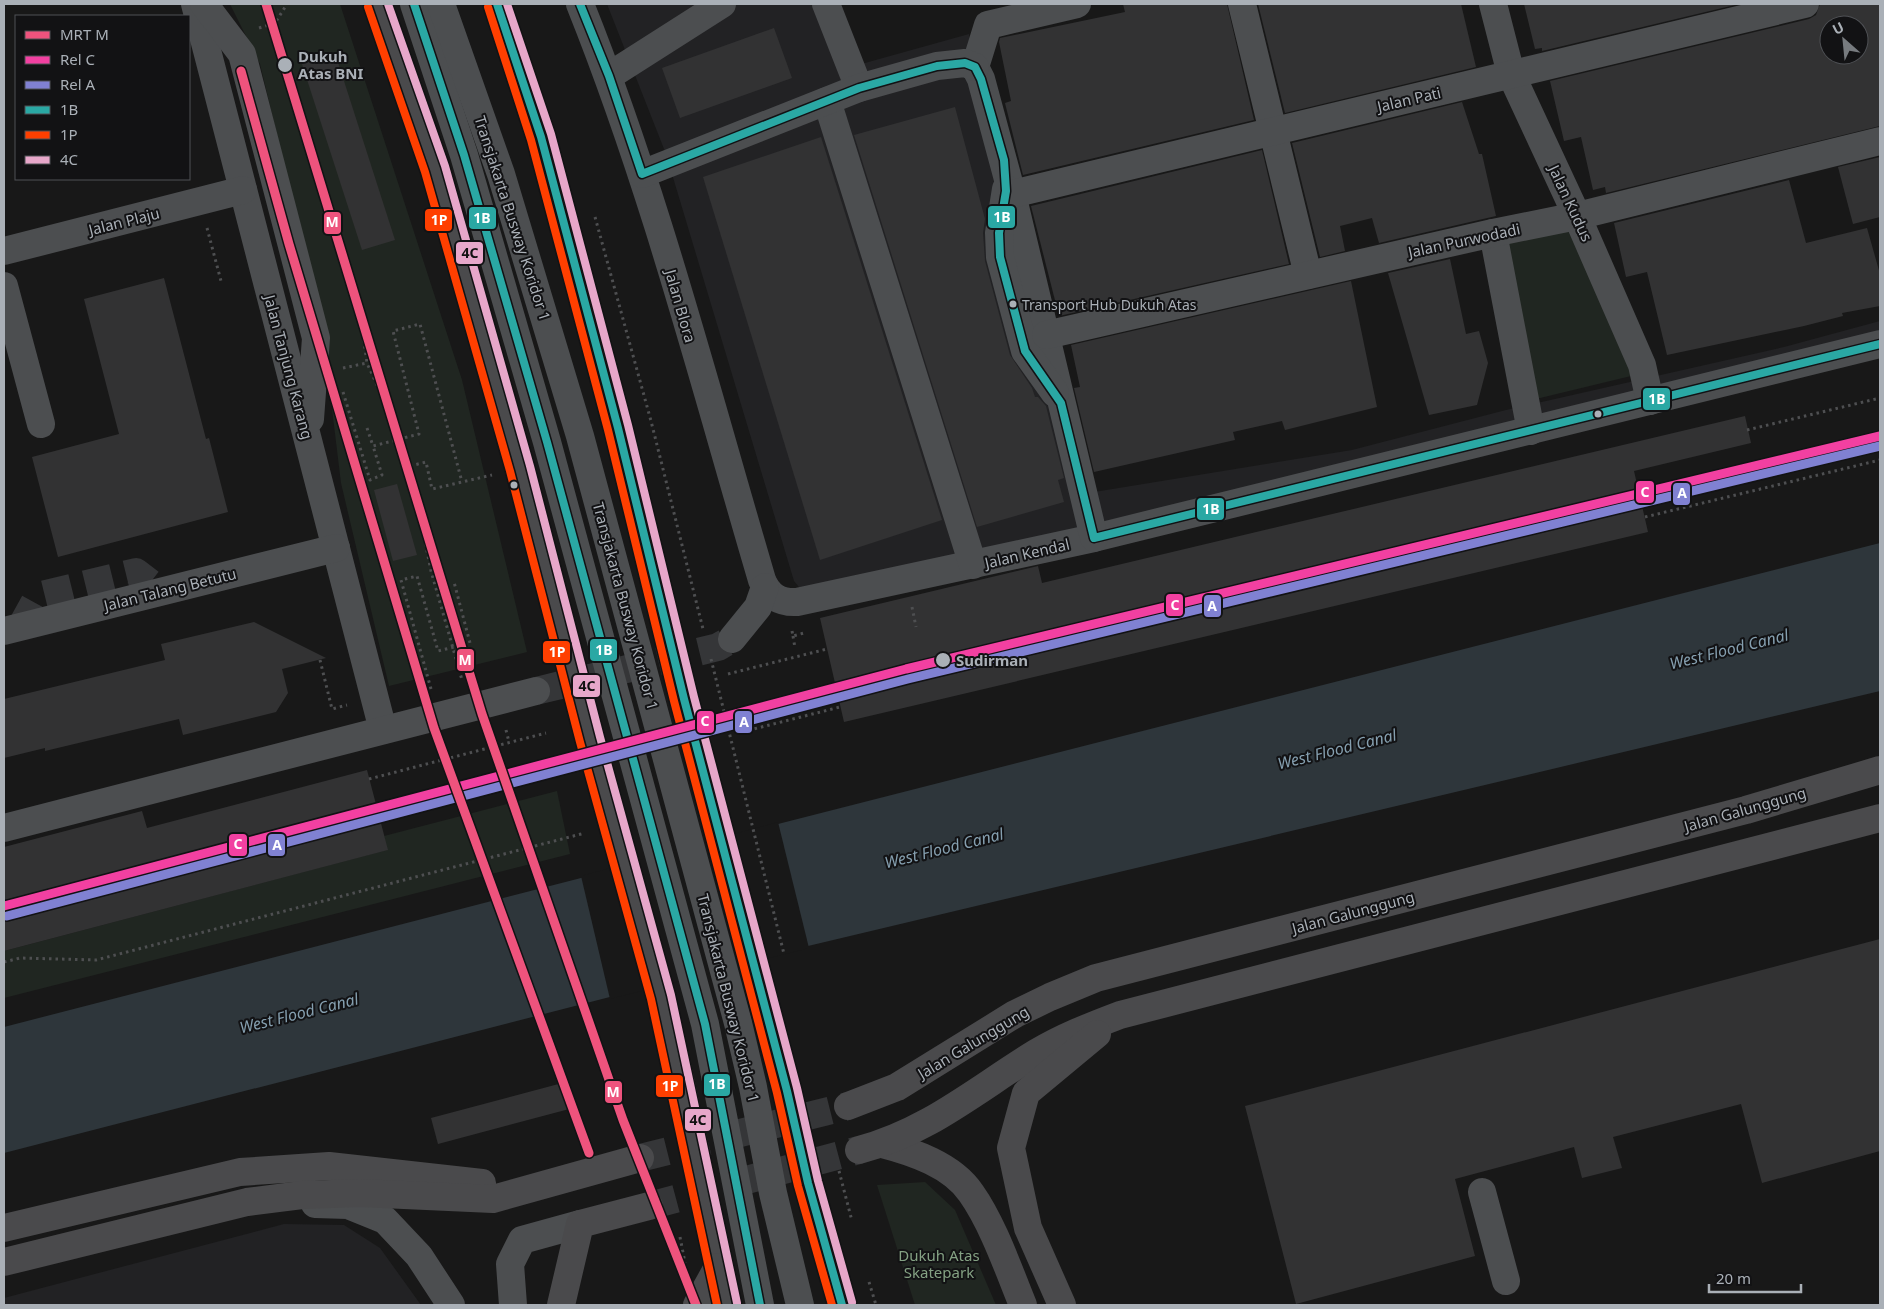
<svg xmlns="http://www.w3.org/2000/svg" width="1884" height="1309" font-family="'Noto Sans',sans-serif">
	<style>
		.built { fill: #222224 }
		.green { fill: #202621 }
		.water { fill: #2e363b }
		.pier { fill: #181818 }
		.building { fill: #323233; fill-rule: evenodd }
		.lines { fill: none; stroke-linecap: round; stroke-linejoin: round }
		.minor-tunnel { stroke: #353638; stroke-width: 28; stroke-dasharray: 28 14; stroke-linecap: butt }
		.major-tunnel { stroke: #353638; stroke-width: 28; stroke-dasharray: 28 14; stroke-linecap: butt }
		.path { stroke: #4e4f51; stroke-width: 3; stroke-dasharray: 2.5 4; stroke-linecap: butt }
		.minor { stroke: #4c4e50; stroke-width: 28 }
		.major { stroke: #4a4a4c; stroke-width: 28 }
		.bus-1-casing { stroke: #121214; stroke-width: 11 }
		.bus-2-casing { stroke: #121214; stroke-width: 11 }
		.bus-3-casing { stroke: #121214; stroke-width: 11 }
		.bus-1 { stroke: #2aa8a4; stroke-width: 8 }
		.bus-2 { stroke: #ff3f00; stroke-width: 8 }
		.bus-3 { stroke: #e7a7ca; stroke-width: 8 }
		.rail-1-casing { stroke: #121214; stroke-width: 12 }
		.rail-2-casing { stroke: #121214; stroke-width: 12 }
		.rail-1 { stroke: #f240a1; stroke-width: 9 }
		.rail-2 { stroke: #8081d2; stroke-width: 9 }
		.metro-1-casing { stroke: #121214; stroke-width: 12 }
		.metro-1 { stroke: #ee537d; stroke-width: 9 }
		.stop-dot { fill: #aab0b7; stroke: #121214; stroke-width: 2 }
		.labels { text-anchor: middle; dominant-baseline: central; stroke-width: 4; stroke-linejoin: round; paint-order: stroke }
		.bus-label { font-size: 14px; fill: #aab0b7; stroke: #121214; text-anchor: start }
		.stop-label { font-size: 15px; font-weight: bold; fill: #aab0b7; stroke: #121214; text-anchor: start }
		.street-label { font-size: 15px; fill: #aab0b7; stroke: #121214 }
		.park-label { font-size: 15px; fill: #84a183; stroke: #121214 }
		.water-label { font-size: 16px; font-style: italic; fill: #859faf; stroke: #121214 }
		.line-badge { stroke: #121214; stroke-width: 2 }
		.badge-label { font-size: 14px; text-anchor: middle; font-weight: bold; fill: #fff }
		.pale-badge-label { font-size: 14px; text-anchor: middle; font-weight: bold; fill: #111 }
	</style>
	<rect width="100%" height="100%" fill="#181818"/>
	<g class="built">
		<path d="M 607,4 L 824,4 L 847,68 L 969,34 L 975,67 L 1082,494 L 1352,450 L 1506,410 L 1784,347 L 1880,321 L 1880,356 L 803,592 L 794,581 L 666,154 Z"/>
		<path d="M 284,1224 L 344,1225 L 380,1248 L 421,1305 L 4,1305 L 4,1298 Z"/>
	</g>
	<g class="green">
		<path d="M 230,4 L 340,4 L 462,380 L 527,652 L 389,686 L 341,483 L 321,318 L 260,64 Z"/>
		<path d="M 1570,227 L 1629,358 L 1631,376 L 1536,399 L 1501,243 Z"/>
		<path d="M 557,791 L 570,854 L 4,998 L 4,951 L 387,850 L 384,836 Z"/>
		<path d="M 925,1182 L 955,1210 L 996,1305 L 915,1305 L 877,1185 Z"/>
	</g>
	<path class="water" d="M 1880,543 L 1880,691 L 808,946 L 4,1153 L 4,1027 L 581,878 L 778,824 Z"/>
	<path class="pier" d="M 778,822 L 809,948 L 610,999 L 581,876 Z"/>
	<g class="building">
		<path d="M 1123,4 L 1227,4 L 1254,120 L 1023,175 L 1005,103 L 1011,101 L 999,42 L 1000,38 L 1125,12 Z"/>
		<path d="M 1258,4 L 1461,4 L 1476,67 L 1285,113 Z"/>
		<path d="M 1524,4 L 1739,4 L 1542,51 L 1542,48 L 1535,49 Z"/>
		<path d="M 1820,4 L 1880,4 L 1880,126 L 1606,193 L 1605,187 L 1593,190 L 1581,137 L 1564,141 L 1550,81 L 1809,19 L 1816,15 ZM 1829,25 L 1859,25 L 1859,55 L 1829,55 Z"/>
		<path d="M 774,28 L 792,78 L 680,118 L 662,68 Z"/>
		<path d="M 335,53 L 395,240 L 362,250 L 302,64 Z"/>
		<path d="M 1462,102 L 1479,154 L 1482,154 L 1496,216 L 1379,243 L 1372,218 L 1340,226 L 1345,251 L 1320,257 L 1292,143 Z"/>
		<path d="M 955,107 L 985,219 L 983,233 L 985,261 L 1010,355 L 1032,388 L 1035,397 L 1038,397 L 1046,406 L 1064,478 L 1058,480 L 1064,502 L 977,527 L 854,135 Z"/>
		<path d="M 821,137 L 942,520 L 820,560 L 703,177 Z"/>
		<path d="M 1262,150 L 1289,264 L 1059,316 L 1031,206 Z"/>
		<path d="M 1880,157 L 1880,217 L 1853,224 L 1838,167 Z"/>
		<path d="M 1789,180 L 1806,243 L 1867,228 L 1880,274 L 1880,306 L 1842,313 L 1843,316 L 1804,326 L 1667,355 L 1647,272 L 1626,277 L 1614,223 Z"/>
		<path d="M 1450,259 L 1466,334 L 1479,331 L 1488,363 L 1477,405 L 1429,415 L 1388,273 Z"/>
		<path d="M 164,278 L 206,439 L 209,438 L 228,512 L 58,557 L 32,457 L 119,434 L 84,299 Z"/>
		<path d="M 1351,281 L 1377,407 L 1285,430 L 1282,421 L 1233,432 L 1235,440 L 1094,472 L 1074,388 L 1080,387 L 1071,345 Z"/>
		<path d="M 1745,416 L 1751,443 L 1634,471 L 1648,532 L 844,722 L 820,618 L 1038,566 L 1042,583 Z"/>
		<path d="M 397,484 L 417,555 L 393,561 L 374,490 Z"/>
		<path d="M 254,622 L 326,658 L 282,669 L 288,693 L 276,712 L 183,735 L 179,719 L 45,751 L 45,748 L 4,758 L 4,699 L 165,660 L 161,644 Z"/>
		<path d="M 367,770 L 388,850 L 4,951 L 4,847 L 142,811 L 147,828 Z"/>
		<path d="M 1880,939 L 1880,1151 L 1762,1183 L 1741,1104 L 1613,1137 L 1622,1168 L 1582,1178 L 1574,1147 L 1455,1179 L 1475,1256 L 1296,1304 L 1245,1106 Z"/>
		<path d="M 566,1082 L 573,1108 L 438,1144 L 431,1118 Z"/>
	</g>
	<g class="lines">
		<g class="minor-tunnel">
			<path d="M 21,627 L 38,596 L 136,572 L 162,592"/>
			<path d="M 536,691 L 718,647 L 732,639"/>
		</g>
		<g class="major-tunnel">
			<path d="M 640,1158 L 848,1106"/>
			<path d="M 649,1206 L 859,1150"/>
		</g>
		<g class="path">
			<path d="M 265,4 L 275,23 L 289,92 L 314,175 L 343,256 L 361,320 L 367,363 L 401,438 L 410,466 L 431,571 L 462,680"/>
			<path d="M 259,28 L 275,23 L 287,4"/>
			<path d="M 595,217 L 651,421 L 703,629"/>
			<path d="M 207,228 L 221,281"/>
			<path d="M 343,368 L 367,363"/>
			<path d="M 343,392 L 370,480 L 382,475 L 373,446"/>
			<path d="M 367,428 L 373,446 L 419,434 L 393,331 L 420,324 L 462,482"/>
			<path d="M 1747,430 L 1880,398"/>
			<path d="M 410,466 L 426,462 L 432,489 L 492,475"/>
			<path d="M 1645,517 L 1880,460"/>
			<path d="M 912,607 L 916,627"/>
			<path d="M 792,631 L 793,636 L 804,633"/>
			<path d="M 793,636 L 795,648"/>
			<path d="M 711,659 L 784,954"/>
			<path d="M 320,660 L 332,709 L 347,705"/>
			<path d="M 728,674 L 827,649"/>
			<path d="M 431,689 L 401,580 L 417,576 L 438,651 L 470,643 L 454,582"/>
			<path d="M 506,730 L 509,742"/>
			<path d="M 742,732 L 840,707"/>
			<path d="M 369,779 L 546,733"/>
			<path d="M 4,962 L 20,958 L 96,960 L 585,833"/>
			<path d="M 839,1171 L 852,1221"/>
			<path d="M 680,1237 L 685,1263"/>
			<path d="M 869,1282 L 876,1305"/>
		</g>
		<g class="minor">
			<path d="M 195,4 L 383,730"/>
			<path d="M 204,4 L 242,54 L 316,338 L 310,419"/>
			<path d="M 414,4 L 464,155 L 547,442 L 705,1024 L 760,1305"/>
			<path d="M 441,4 L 501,174 L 580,436 L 738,1023 L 753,1087 L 773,1193 L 800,1305"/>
			<path d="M 580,4 C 655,191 705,387 762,580 C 768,596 780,603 797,602 L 1094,538 L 1880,344"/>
			<path d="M 826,4 L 859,88"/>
			<path d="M 1242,4 L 1308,275"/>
			<path d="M 1493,4 L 1511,74 L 1577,216 L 1642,365 L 1650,401"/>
			<path d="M 975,67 L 981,79 L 1012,194 L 1094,538"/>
			<path d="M 975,67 L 988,25 L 1077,4"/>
			<path d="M 609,76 L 722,4"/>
			<path d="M 827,101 L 973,565"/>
			<path d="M 642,174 L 859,88 L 937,66 L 965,63 L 975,67"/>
			<path d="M 1006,189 L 999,233 L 1000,257 L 1025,351 L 1055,393"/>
			<path d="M 1012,194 L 1805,4"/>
			<path d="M 1493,233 L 1531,431"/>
			<path d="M 4,251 L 243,190"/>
			<path d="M 4,286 L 41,424"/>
			<path d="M 1046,335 L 1493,233 L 1577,216 L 1880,141"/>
			<path d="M 4,631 L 336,548"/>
			<path d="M 732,639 L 758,607 L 765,587"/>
			<path d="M 4,828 L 536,691"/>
			<path d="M 1482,1192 L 1506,1281"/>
			<path d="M 315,1204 L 348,1205 L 385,1220 L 419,1256 L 451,1305"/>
			<path d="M 513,1305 L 510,1264 L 522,1240 L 580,1224"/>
		</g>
		<g class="major">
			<path d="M 377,4 L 435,169 L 520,468 L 590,740 L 661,997 L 681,1083 L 727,1305"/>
			<path d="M 497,4 L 541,137 L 618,428 L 684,699 L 787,1091 L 808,1183 L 842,1305"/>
			<path d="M 848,1106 L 897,1087 L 1015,1014 L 1050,997 L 1096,978 L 1746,810 L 1880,770"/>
			<path d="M 882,1144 C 913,1152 952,1165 971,1193 C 993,1224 1009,1271 1023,1305"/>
			<path d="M 859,1150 C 928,1132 977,1089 1036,1053 C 1063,1037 1091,1026 1120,1015 L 1880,818"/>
			<path d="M 4,1228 L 240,1172 L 329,1166 L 482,1183"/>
			<path d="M 4,1262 L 247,1202 L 302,1195 L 360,1193 L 493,1199 L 640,1158"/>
			<path d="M 561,1305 L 580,1224 L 649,1206"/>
			<path d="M 697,1305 L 718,1267"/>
			<path d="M 1062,1305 L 1028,1228 L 1011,1148 L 1026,1093 L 1097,1034"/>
		</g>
		<defs>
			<g id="bus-1">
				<path d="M 414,4 L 464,155 L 547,442 L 705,1024 L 760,1305"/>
				<path d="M 497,4 L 541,137 L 618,428 L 684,699 L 787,1091 L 808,1183 L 842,1305"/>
				<path d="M 580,4 L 609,76 L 642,174 L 859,88 L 937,66 L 965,63 L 975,67 L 981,79 L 1004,160 L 1006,191 L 999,233 L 1000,257 L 1025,351 L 1061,403 L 1094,538 L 1880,344"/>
			</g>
			<g id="bus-2">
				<path d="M 368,7 L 425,172 L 510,471 L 580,742 L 651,999 L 717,1305"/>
				<path d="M 488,7 L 531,140 L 608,430 L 674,701 L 777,1093 L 798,1186 L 832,1305"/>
			</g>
			<g id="bus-3">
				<path d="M 388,4 L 445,166 L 530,466 L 600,737 L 671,995 L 737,1303"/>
				<path d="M 507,4 L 551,134 L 628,425 L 694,697 L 797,1088 L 818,1181 L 852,1302"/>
			</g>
		</defs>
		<use href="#bus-1" class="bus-1-casing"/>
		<use href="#bus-2" class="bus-2-casing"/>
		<use href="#bus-3" class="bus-3-casing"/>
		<use href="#bus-1" class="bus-1"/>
		<use href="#bus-2" class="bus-2"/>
		<use href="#bus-3" class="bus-3"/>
		<defs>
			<path id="rail-1" d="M 4,906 L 906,669 L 1880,436"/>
			<path id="rail-2" d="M 7,916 L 908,679 L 1880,446"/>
		</defs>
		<use href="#rail-1" class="rail-1-casing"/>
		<use href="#rail-2" class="rail-2-casing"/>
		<use href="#rail-1" class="rail-1"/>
		<use href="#rail-2" class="rail-2"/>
		<defs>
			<g id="metro-1">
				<path d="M 266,4 L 482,714 L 623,1120 L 696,1305"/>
				<path d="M 241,71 L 289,244 L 434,728 L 589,1153"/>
			</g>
		</defs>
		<use href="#metro-1" class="metro-1-casing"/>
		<use href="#metro-1" class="metro-1"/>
	</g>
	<g class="stop-dot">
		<circle cx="285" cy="65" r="8"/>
		<circle cx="1013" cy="304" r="4.5"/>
		<circle cx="1598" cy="414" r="4.5"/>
		<circle cx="514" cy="485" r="4.5"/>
		<circle cx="943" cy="660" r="8"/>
	</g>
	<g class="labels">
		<g class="bus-label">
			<text x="1022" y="304">Transport Hub Dukuh Atas</text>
		</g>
		<g class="stop-label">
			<text x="298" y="56">Dukuh<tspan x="298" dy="17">Atas BNI</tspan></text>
			<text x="956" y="660">Sudirman</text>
		</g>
		<g class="street-label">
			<text transform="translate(1409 99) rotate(-13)">Jalan Pati</text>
			<text transform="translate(1571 203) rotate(65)">Jalan Kudus</text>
			<text transform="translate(513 218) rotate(72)">Transjakarta Busway Koridor 1</text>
			<text transform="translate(124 221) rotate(-14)">Jalan Plaju</text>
			<text transform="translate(1464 240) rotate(-12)">Jalan Purwodadi</text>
			<text transform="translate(681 306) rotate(74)">Jalan Blora</text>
			<text transform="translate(289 367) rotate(75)">Jalan Tanjung Karang</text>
			<text transform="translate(1027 553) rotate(-13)">Jalan Kendal</text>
			<text transform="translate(170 589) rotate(-14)">Jalan Talang Betutu</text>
			<text transform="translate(626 606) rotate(75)">Transjakarta Busway Koridor 1</text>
			<text transform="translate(1745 809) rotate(-16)">Jalan Galunggung</text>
			<text transform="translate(1353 912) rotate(-15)">Jalan Galunggung</text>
			<text transform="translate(729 998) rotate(76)">Transjakarta Busway Koridor 1</text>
			<text transform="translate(973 1042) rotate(-31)">Jalan Galunggung</text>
		</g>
		<g class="park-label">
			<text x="939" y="1255">Dukuh Atas<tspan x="939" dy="17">Skatepark</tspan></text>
		</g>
		<g class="water-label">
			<text transform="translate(1729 649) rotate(-14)">West Flood Canal</text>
			<text transform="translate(1337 749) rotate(-14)">West Flood Canal</text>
			<text transform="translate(944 848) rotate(-14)">West Flood Canal</text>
			<text transform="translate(299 1013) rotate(-14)">West Flood Canal</text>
		</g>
	</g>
	<g class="line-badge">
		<rect x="987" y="205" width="29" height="24" rx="5" fill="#2aa8a4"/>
		<rect x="468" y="206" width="29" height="24" rx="5" fill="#2aa8a4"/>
		<rect x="424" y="208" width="29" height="24" rx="5" fill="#ff3f00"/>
		<rect x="323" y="211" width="19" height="24" rx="5" fill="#ee537d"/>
		<rect x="455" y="241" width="29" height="24" rx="5" fill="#e7a7ca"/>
		<rect x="1642" y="387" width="29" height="24" rx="5" fill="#2aa8a4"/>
		<rect x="1635" y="480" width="20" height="24" rx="5" fill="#f240a1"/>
		<rect x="1672" y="482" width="19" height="24" rx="5" fill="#8081d2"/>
		<rect x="1196" y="497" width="29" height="24" rx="5" fill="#2aa8a4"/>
		<rect x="1165" y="593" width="19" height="24" rx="5" fill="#f240a1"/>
		<rect x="1203" y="594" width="19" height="24" rx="5" fill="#8081d2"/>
		<rect x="589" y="638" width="29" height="24" rx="5" fill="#2aa8a4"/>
		<rect x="542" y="640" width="29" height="24" rx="5" fill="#ff3f00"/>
		<rect x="456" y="648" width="19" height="24" rx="5" fill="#ee537d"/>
		<rect x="572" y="674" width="29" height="24" rx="5" fill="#e7a7ca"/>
		<rect x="696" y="710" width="19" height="24" rx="5" fill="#f240a1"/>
		<rect x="734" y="710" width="19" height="24" rx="5" fill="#8081d2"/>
		<rect x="228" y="833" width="20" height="24" rx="5" fill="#f240a1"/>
		<rect x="267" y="833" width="19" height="24" rx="5" fill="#8081d2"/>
		<rect x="703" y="1073" width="28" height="24" rx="5" fill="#2aa8a4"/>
		<rect x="655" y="1074" width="29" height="24" rx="5" fill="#ff3f00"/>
		<rect x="604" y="1080" width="19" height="24" rx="5" fill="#ee537d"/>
		<rect x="684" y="1108" width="28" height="24" rx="5" fill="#e7a7ca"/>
	</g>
	<g class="badge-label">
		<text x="1002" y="222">1B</text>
		<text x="482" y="223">1B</text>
		<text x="439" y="225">1P</text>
		<text x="332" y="227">M</text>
		<text x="1657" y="404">1B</text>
		<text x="1645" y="497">C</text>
		<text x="1682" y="498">A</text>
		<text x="1211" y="514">1B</text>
		<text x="1175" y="610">C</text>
		<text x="1212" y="611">A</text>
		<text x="604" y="655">1B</text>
		<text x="557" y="657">1P</text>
		<text x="465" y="665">M</text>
		<text x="705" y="726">C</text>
		<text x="744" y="727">A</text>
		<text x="238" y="849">C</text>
		<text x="277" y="850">A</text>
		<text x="717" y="1089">1B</text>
		<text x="670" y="1091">1P</text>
		<text x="613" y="1097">M</text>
	</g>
	<g class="pale-badge-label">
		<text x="470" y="258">4C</text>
		<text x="587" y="691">4C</text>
		<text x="698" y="1125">4C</text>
	</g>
	<rect width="1884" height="1309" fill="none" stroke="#aab0b7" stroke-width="10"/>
	<rect x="15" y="15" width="175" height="165" fill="#121214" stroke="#4f5155"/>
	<rect x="25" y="31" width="25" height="8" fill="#ee537d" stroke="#4f5155"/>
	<text x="60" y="40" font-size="15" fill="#aab0b7">MRT M</text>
	<rect x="25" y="56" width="25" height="8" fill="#f240a1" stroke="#4f5155"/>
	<text x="60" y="65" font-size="15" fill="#aab0b7">Rel C</text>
	<rect x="25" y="81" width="25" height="8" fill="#8081d2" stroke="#4f5155"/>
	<text x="60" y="90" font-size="15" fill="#aab0b7">Rel A</text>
	<rect x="25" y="106" width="25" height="8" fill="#2aa8a4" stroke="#4f5155"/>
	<text x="60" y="115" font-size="15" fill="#aab0b7">1B</text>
	<rect x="25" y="131" width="25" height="8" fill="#ff3f00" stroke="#4f5155"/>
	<text x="60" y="140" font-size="15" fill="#aab0b7">1P</text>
	<rect x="25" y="156" width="25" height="8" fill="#e7a7ca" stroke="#4f5155"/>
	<text x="60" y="165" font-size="15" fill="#aab0b7">4C</text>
	<g transform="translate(1844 40) rotate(333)"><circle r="24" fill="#121214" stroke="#4f5155"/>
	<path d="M0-4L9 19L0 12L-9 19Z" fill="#777b7f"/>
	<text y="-8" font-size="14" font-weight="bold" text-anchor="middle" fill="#aab0b7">U</text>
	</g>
	<path d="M1709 1284v8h92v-8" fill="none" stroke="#aab0b7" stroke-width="2.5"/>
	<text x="1716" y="1284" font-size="15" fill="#aab0b7" stroke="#121214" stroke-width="4" paint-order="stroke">20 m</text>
</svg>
